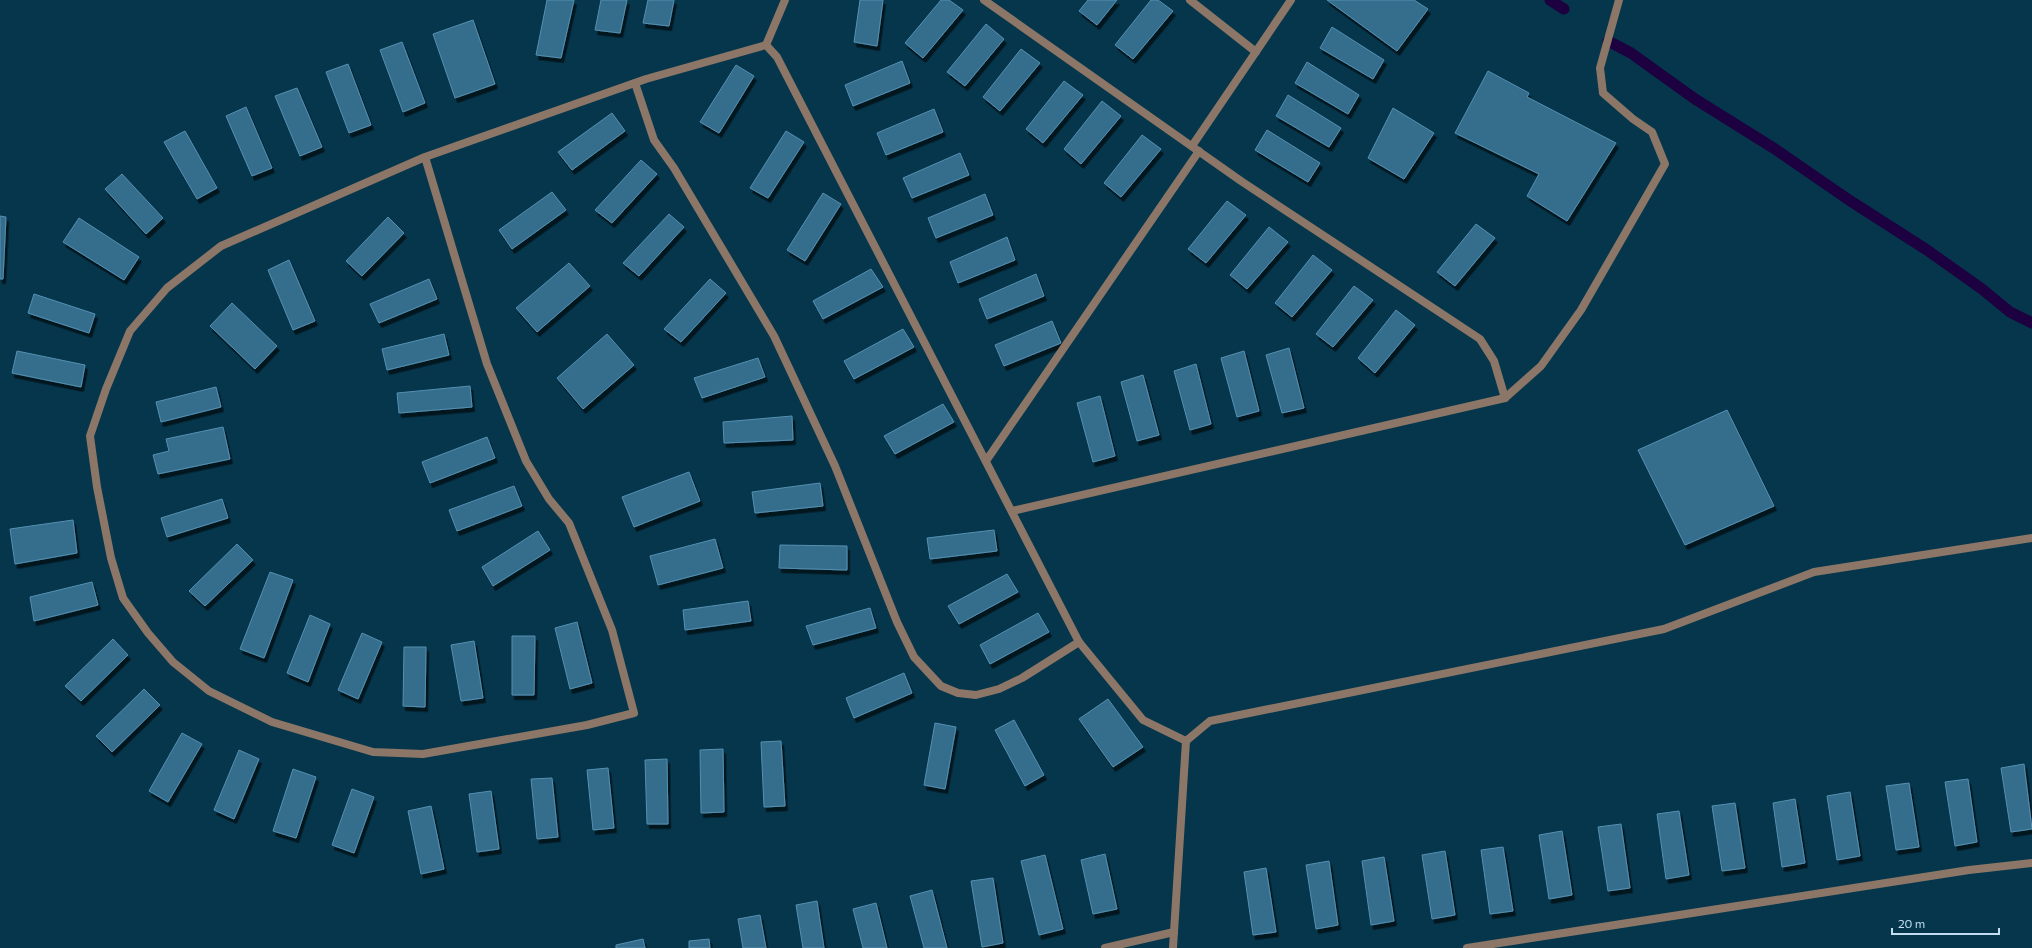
<svg xmlns="http://www.w3.org/2000/svg" width="2032" height="948" font-family="Commissioner,sans-serif">
	<style>
		.lines { fill: none; stroke-linecap: round; stroke-linejoin: round }
		.stream { stroke: #1c0040; stroke-width: 11 }
		.building { fill: #346d8d; stroke: #5690b1; filter: url(#shadow) }
		.lane { stroke: #8c7667; stroke-width: 8 }
	</style>
	<defs>
		<filter id="shadow"><feDropShadow dx="2.5" dy="4.5" stdDeviation="0" flood-color="#0009"/></filter>
	</defs>
	<rect width="100%" height="100%" fill="#05364c"/>
	<g class="lines">
		<g class="stream">
			<path d="M 1550,0 L 1564,9"/>
			<path d="M 1608,41 L 1631,53 L 1695,99 L 1775,149 L 1849,200 L 1927,250 L 1982,289 L 2010,312 L 2032,323"/>
		</g>
	</g>
	<g class="building">
		<path d="M 547,0 L 574,0 L 561,58 L 536,55 Z"/>
		<path d="M 601,0 L 627,0 L 620,33 L 595,30 Z"/>
		<path d="M 648,0 L 674,0 L 669,26 L 643,23 Z"/>
		<path d="M 860,0 L 883,0 L 877,46 L 854,42 Z"/>
		<path d="M 941,0 L 949,0 L 963,10 L 923,58 L 905,43 Z"/>
		<path d="M 1088,0 L 1117,0 L 1097,25 L 1079,11 Z"/>
		<path d="M 1151,0 L 1158,0 L 1173,11 L 1133,59 L 1115,45 Z"/>
		<path d="M 1327,0 L 1414,0 L 1428,9 L 1397,51 Z"/>
		<path d="M 473,20 L 495,84 L 455,98 L 433,34 Z"/>
		<path d="M 986,24 L 1004,39 L 965,86 L 947,72 Z"/>
		<path d="M 1332,27 L 1384,60 L 1373,79 L 1320,48 Z"/>
		<path d="M 402,42 L 425,103 L 403,112 L 380,50 Z"/>
		<path d="M 1021,49 L 1040,63 L 1000,111 L 983,97 Z"/>
		<path d="M 902,61 L 910,83 L 853,106 L 845,85 Z"/>
		<path d="M 1307,62 L 1359,95 L 1348,114 L 1295,83 Z"/>
		<path d="M 348,64 L 371,125 L 349,133 L 326,72 Z"/>
		<path d="M 736,65 L 754,76 L 719,133 L 700,122 Z"/>
		<path d="M 1488,71 L 1529,93 L 1527,97 L 1616,143 L 1567,221 L 1527,196 L 1539,174 L 1455,133 Z"/>
		<path d="M 1064,81 L 1083,95 L 1043,143 L 1026,129 Z"/>
		<path d="M 297,88 L 322,147 L 300,156 L 275,96 Z"/>
		<path d="M 1288,95 L 1341,128 L 1329,147 L 1276,116 Z"/>
		<path d="M 1102,101 L 1121,116 L 1081,164 L 1064,149 Z"/>
		<path d="M 246,107 L 272,168 L 252,176 L 226,116 Z"/>
		<path d="M 1393,108 L 1434,133 L 1404,179 L 1368,158 Z"/>
		<path d="M 934,109 L 943,132 L 886,155 L 877,133 Z"/>
		<path d="M 612,113 L 625,131 L 572,170 L 558,152 Z"/>
		<path d="M 1267,130 L 1320,163 L 1308,182 L 1255,150 Z"/>
		<path d="M 185,131 L 217,188 L 197,199 L 164,142 Z"/>
		<path d="M 786,131 L 804,142 L 768,198 L 750,188 Z"/>
		<path d="M 1142,135 L 1161,149 L 1121,197 L 1104,183 Z"/>
		<path d="M 960,153 L 969,175 L 912,198 L 903,178 Z"/>
		<path d="M 641,160 L 657,174 L 612,223 L 595,210 Z"/>
		<path d="M 122,174 L 163,218 L 146,234 L 105,189 Z"/>
		<path d="M 552,192 L 566,210 L 512,249 L 499,230 Z"/>
		<path d="M 823,193 L 841,204 L 805,261 L 787,250 Z"/>
		<path d="M 985,194 L 993,215 L 936,238 L 928,218 Z"/>
		<path d="M 1227,201 L 1246,215 L 1206,263 L 1188,249 Z"/>
		<path d="M 669,214 L 684,227 L 639,276 L 623,263 Z"/>
		<path d="M 0,216 L 6,217 L 3,279 L 0,279 Z"/>
		<path d="M 388,217 L 404,233 L 362,276 L 346,261 Z"/>
		<path d="M 79,218 L 139,257 L 124,280 L 63,242 Z"/>
		<path d="M 1476,224 L 1495,238 L 1455,286 L 1437,272 Z"/>
		<path d="M 1269,227 L 1288,242 L 1247,289 L 1230,275 Z"/>
		<path d="M 1007,237 L 1015,260 L 958,283 L 950,262 Z"/>
		<path d="M 1313,255 L 1332,270 L 1292,317 L 1275,303 Z"/>
		<path d="M 289,260 L 315,321 L 293,330 L 268,270 Z"/>
		<path d="M 569,263 L 590,286 L 537,332 L 516,308 Z"/>
		<path d="M 871,269 L 883,287 L 823,319 L 813,301 Z"/>
		<path d="M 1036,274 L 1044,296 L 987,319 L 979,299 Z"/>
		<path d="M 429,279 L 437,299 L 379,323 L 370,304 Z"/>
		<path d="M 710,279 L 726,293 L 681,342 L 664,329 Z"/>
		<path d="M 1354,286 L 1373,300 L 1333,347 L 1316,334 Z"/>
		<path d="M 34,294 L 95,314 L 89,333 L 28,313 Z"/>
		<path d="M 232,303 L 277,346 L 255,369 L 210,326 Z"/>
		<path d="M 1396,310 L 1415,325 L 1375,373 L 1358,358 Z"/>
		<path d="M 1052,321 L 1061,343 L 1004,366 L 995,345 Z"/>
		<path d="M 903,329 L 914,347 L 854,379 L 844,361 Z"/>
		<path d="M 444,334 L 449,355 L 387,370 L 382,349 Z"/>
		<path d="M 607,334 L 634,365 L 583,409 L 557,378 Z"/>
		<path d="M 1289,348 L 1304,408 L 1282,413 L 1266,355 Z"/>
		<path d="M 17,351 L 85,365 L 81,387 L 12,373 Z"/>
		<path d="M 1244,351 L 1259,411 L 1237,417 L 1221,358 Z"/>
		<path d="M 758,358 L 765,377 L 702,398 L 694,378 Z"/>
		<path d="M 1196,364 L 1211,424 L 1190,430 L 1174,371 Z"/>
		<path d="M 1143,375 L 1159,435 L 1137,441 L 1121,382 Z"/>
		<path d="M 470,386 L 472,407 L 399,413 L 397,393 Z"/>
		<path d="M 216,387 L 221,407 L 161,422 L 156,402 Z"/>
		<path d="M 1100,396 L 1115,456 L 1093,462 L 1077,403 Z"/>
		<path d="M 943,404 L 954,422 L 895,454 L 884,436 Z"/>
		<path d="M 1727,410 L 1774,506 L 1685,545 L 1638,450 Z"/>
		<path d="M 792,416 L 793,440 L 724,443 L 723,422 Z"/>
		<path d="M 223,427 L 230,459 L 158,474 L 153,455 L 169,451 L 166,439 Z"/>
		<path d="M 487,437 L 495,458 L 430,483 L 422,462 Z"/>
		<path d="M 689,472 L 700,501 L 634,527 L 622,497 Z"/>
		<path d="M 820,483 L 823,506 L 755,513 L 752,492 Z"/>
		<path d="M 514,486 L 522,506 L 457,531 L 449,510 Z"/>
		<path d="M 222,499 L 228,518 L 167,537 L 161,518 Z"/>
		<path d="M 73,520 L 77,553 L 15,564 L 10,529 Z"/>
		<path d="M 994,530 L 997,551 L 930,559 L 927,538 Z"/>
		<path d="M 538,531 L 550,550 L 493,586 L 482,567 Z"/>
		<path d="M 715,539 L 723,568 L 658,585 L 650,556 Z"/>
		<path d="M 237,544 L 253,560 L 205,606 L 189,591 Z"/>
		<path d="M 780,545 L 847,546 L 847,570 L 779,568 Z"/>
		<path d="M 270,572 L 293,580 L 264,658 L 240,649 Z"/>
		<path d="M 1007,574 L 1018,592 L 959,624 L 948,606 Z"/>
		<path d="M 92,582 L 98,605 L 34,621 L 30,597 Z"/>
		<path d="M 748,601 L 751,621 L 685,630 L 683,610 Z"/>
		<path d="M 870,608 L 876,628 L 813,645 L 806,626 Z"/>
		<path d="M 1038,613 L 1049,632 L 990,664 L 980,645 Z"/>
		<path d="M 310,615 L 330,624 L 308,682 L 287,673 Z"/>
		<path d="M 577,622 L 592,683 L 570,689 L 555,628 Z"/>
		<path d="M 362,633 L 382,642 L 358,699 L 338,690 Z"/>
		<path d="M 512,636 L 535,636 L 534,695 L 512,695 Z"/>
		<path d="M 113,639 L 128,655 L 81,701 L 65,686 Z"/>
		<path d="M 474,641 L 483,698 L 461,701 L 451,645 Z"/>
		<path d="M 404,647 L 426,647 L 425,707 L 403,706 Z"/>
		<path d="M 904,673 L 912,693 L 854,718 L 846,698 Z"/>
		<path d="M 144,689 L 160,705 L 112,752 L 96,736 Z"/>
		<path d="M 1108,699 L 1143,747 L 1113,767 L 1079,719 Z"/>
		<path d="M 1014,720 L 1044,775 L 1025,786 L 995,730 Z"/>
		<path d="M 935,723 L 956,727 L 945,789 L 924,785 Z"/>
		<path d="M 182,733 L 202,744 L 168,802 L 149,791 Z"/>
		<path d="M 781,741 L 785,806 L 764,807 L 761,742 Z"/>
		<path d="M 723,749 L 724,812 L 701,813 L 700,750 Z"/>
		<path d="M 239,750 L 259,759 L 234,819 L 214,810 Z"/>
		<path d="M 667,759 L 668,824 L 647,824 L 645,760 Z"/>
		<path d="M 2024,764 L 2032,829 L 2011,832 L 2001,768 Z"/>
		<path d="M 608,768 L 614,828 L 593,830 L 587,770 Z"/>
		<path d="M 293,769 L 316,777 L 296,838 L 273,831 Z"/>
		<path d="M 552,778 L 558,837 L 537,839 L 531,779 Z"/>
		<path d="M 1968,779 L 1977,842 L 1955,846 L 1945,782 Z"/>
		<path d="M 1909,783 L 1919,847 L 1896,850 L 1886,786 Z"/>
		<path d="M 352,789 L 374,797 L 354,853 L 332,845 Z"/>
		<path d="M 491,791 L 499,849 L 477,852 L 469,794 Z"/>
		<path d="M 1850,792 L 1860,856 L 1837,860 L 1827,796 Z"/>
		<path d="M 1795,799 L 1805,863 L 1782,867 L 1773,803 Z"/>
		<path d="M 1735,803 L 1745,868 L 1722,871 L 1712,806 Z"/>
		<path d="M 431,806 L 444,869 L 421,874 L 408,811 Z"/>
		<path d="M 1679,811 L 1689,875 L 1666,879 L 1657,814 Z"/>
		<path d="M 1621,824 L 1630,888 L 1608,891 L 1598,827 Z"/>
		<path d="M 1562,831 L 1572,895 L 1549,899 L 1539,835 Z"/>
		<path d="M 1503,847 L 1513,911 L 1490,914 L 1481,850 Z"/>
		<path d="M 1445,851 L 1455,915 L 1432,919 L 1422,855 Z"/>
		<path d="M 1105,854 L 1117,909 L 1093,914 L 1081,860 Z"/>
		<path d="M 1045,855 L 1063,929 L 1039,935 L 1021,861 Z"/>
		<path d="M 1384,857 L 1394,921 L 1371,925 L 1362,861 Z"/>
		<path d="M 1329,861 L 1338,925 L 1316,929 L 1306,865 Z"/>
		<path d="M 1266,868 L 1276,932 L 1253,935 L 1244,872 Z"/>
		<path d="M 993,878 L 1003,943 L 982,947 L 971,881 Z"/>
		<path d="M 932,890 L 947,948 L 924,948 L 910,896 Z"/>
		<path d="M 817,901 L 824,948 L 803,948 L 796,905 Z"/>
		<path d="M 876,903 L 887,948 L 863,948 L 853,909 Z"/>
		<path d="M 760,915 L 766,948 L 743,948 L 738,919 Z"/>
		<path d="M 643,939 L 645,948 L 616,948 L 616,945 Z"/>
		<path d="M 709,939 L 710,948 L 689,948 L 689,941 Z"/>
	</g>
	<g class="lines">
		<g class="lane">
			<path d="M 984,0 L 1241,181 L 1480,339 L 1494,361 L 1505,398 L 1541,366 L 1581,310 L 1665,164 L 1652,132 L 1633,119 L 1603,93 L 1600,68 L 1619,0"/>
			<path d="M 1190,0 L 1256,52"/>
			<path d="M 766,45 L 785,0"/>
			<path d="M 635,83 L 654,140 L 674,168 L 774,336 L 835,466 L 897,622 L 914,657 L 941,686 L 958,693 L 976,695 L 999,689 L 1022,678 L 1079,642"/>
			<path d="M 1192,146 L 1291,0"/>
			<path d="M 425,157 L 487,364 L 526,461 L 549,499 L 569,523 L 612,630 L 634,713 L 587,725 L 423,754 L 373,752 L 272,722 L 209,691 L 173,662 L 148,633 L 123,598 L 111,558 L 97,487 L 90,436 L 106,389 L 130,331 L 167,288 L 221,246 L 425,157 L 646,79 L 766,45 L 777,57 L 1079,642 L 1143,720 L 1186,741"/>
			<path d="M 986,461 L 1199,151"/>
			<path d="M 1012,511 L 1505,398"/>
			<path d="M 1105,948 L 1174,932"/>
			<path d="M 1173,948 L 1186,741 L 1210,721 L 1664,629 L 1814,572 L 2032,538"/>
			<path d="M 1467,948 L 1969,870 L 2032,863"/>
		</g>
	</g>
	<path d="M1892 928v6h107v-6" fill="none" stroke="#c2def0" stroke-width="2"/>
	<text x="1898" y="928" font-size="12" fill="#c2def0" stroke="#05364c" stroke-width="3" paint-order="stroke">20 m</text>
</svg>
